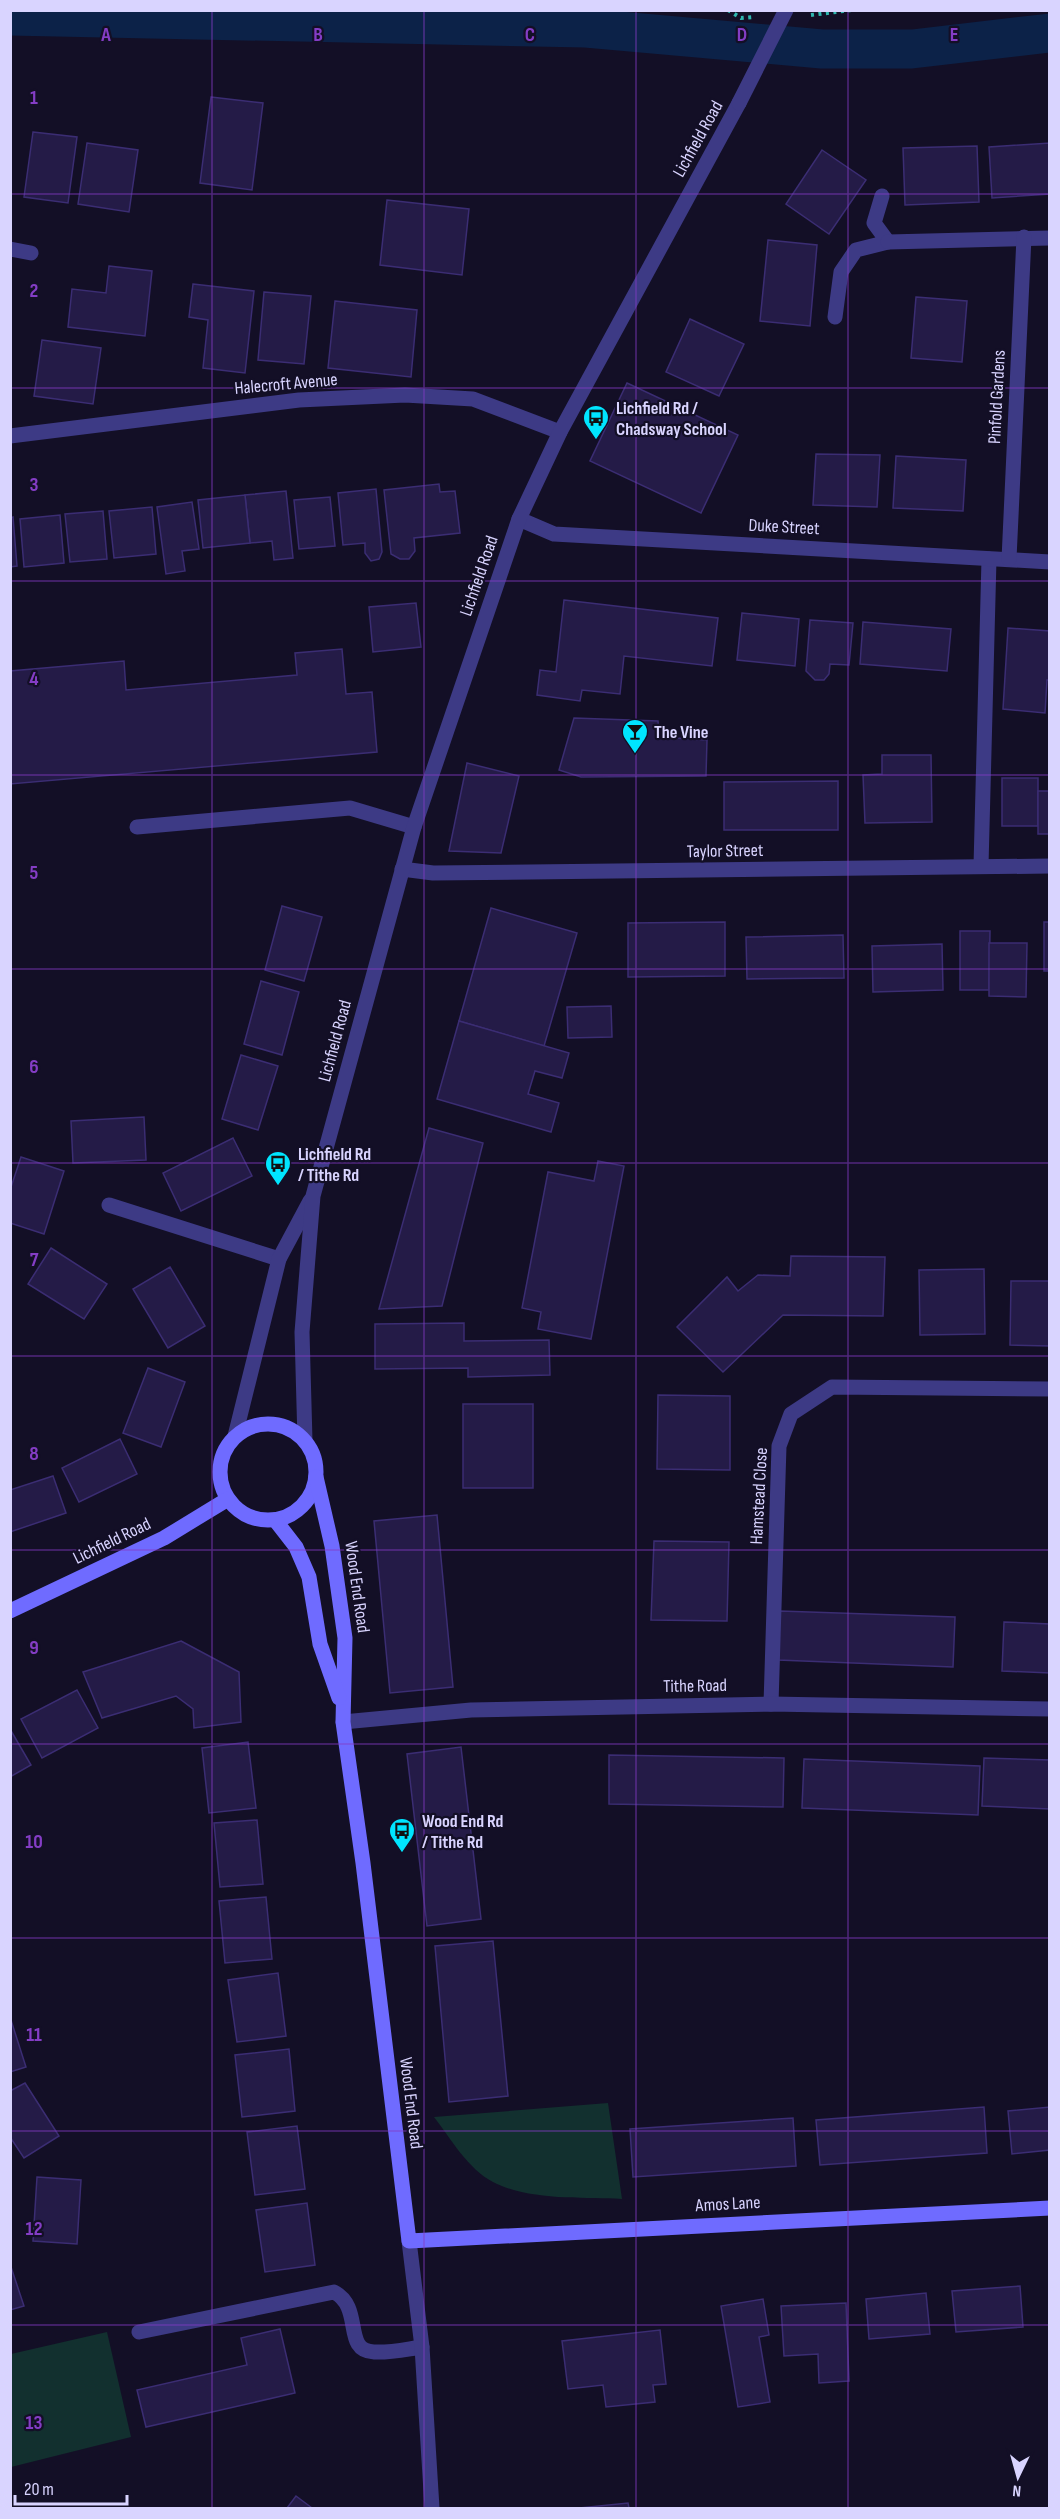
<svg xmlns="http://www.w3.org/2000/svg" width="1060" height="2519" font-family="'Sofia Sans Condensed',sans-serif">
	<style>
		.green { fill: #12302f }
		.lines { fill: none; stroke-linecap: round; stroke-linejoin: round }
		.canal { stroke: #0c2248; stroke-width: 39 }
		.building { fill: #241b47; stroke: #3b2d73; stroke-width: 1.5 }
		.path { stroke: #2fb8b0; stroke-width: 4; stroke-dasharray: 3 4.5; stroke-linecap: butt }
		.service { stroke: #3d3a85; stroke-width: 15 }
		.minor { stroke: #3d3a85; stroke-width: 15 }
		.tertiary { stroke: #3d3a85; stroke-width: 15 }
		.secondary { stroke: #6f6bff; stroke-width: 15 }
		.tertiary-bridge { stroke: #3d3a85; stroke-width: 15 }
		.grid { fill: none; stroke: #843dc5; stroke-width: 1.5; stroke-opacity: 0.55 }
		.labels { text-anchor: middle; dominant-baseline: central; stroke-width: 4.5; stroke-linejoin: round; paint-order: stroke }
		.street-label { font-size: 18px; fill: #d9d4ff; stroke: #130f26 }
		.poi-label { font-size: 18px; font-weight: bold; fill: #d9d4ff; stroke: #130f26; text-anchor: start }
		.grid-label { font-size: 20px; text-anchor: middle; font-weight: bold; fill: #843dc5; stroke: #130f26; stroke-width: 4.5; stroke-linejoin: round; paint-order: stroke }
	</style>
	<rect width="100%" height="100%" fill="#130f26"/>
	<g class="green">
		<path d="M 608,2103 L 622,2199 C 583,2197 529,2201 493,2182 C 468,2169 451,2139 434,2117 Z"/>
		<path d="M 107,2332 L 131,2437 L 11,2467 L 11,2354 Z"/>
	</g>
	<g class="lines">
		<path class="canal" d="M 10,16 L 586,28 L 822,49 L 912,49 L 1050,33"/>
	</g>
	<g class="building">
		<path d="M 211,97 L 263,103 L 252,190 L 200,183 Z"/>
		<path d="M 33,132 L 77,137 L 68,203 L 24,197 Z"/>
		<path d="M 87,143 L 138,150 L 129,212 L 78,204 Z"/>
		<path d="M 1050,143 L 1050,194 L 992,198 L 989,147 Z"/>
		<path d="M 977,146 L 979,202 L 905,205 L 903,148 Z"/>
		<path d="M 822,150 L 866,180 L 829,234 L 786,204 Z"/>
		<path d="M 387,200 L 469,209 L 462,275 L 380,265 Z"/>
		<path d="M 768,240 L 817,245 L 810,326 L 760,321 Z"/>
		<path d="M 109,266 L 152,271 L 145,336 L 68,327 L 72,289 L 106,293 Z"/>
		<path d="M 193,284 L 254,291 L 245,373 L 203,368 L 208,320 L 189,317 Z"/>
		<path d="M 264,292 L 311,296 L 304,364 L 258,360 Z"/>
		<path d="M 916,297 L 967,301 L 962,362 L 911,358 Z"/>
		<path d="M 335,301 L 417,310 L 411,377 L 328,368 Z"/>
		<path d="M 690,319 L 744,344 L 719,396 L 666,372 Z"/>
		<path d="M 42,340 L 101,348 L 93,404 L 34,396 Z"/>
		<path d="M 627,383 L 738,435 L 701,513 L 590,461 Z"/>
		<path d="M 816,454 L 880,455 L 877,507 L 813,505 Z"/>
		<path d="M 896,456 L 966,460 L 963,511 L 893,508 Z"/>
		<path d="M 439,484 L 440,492 L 455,491 L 460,533 L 414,538 L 415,551 L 409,559 L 400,559 L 391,554 L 384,490 Z"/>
		<path d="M 376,489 L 382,552 L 379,559 L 371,561 L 365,553 L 365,543 L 343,545 L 338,493 Z"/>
		<path d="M 286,491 L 293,558 L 274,560 L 272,541 L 250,543 L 245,495 Z"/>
		<path d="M 245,495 L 250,543 L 203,548 L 198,500 Z"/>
		<path d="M 330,497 L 335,546 L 299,549 L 294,500 Z"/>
		<path d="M 192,502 L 199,549 L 182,551 L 185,571 L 166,574 L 157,507 Z"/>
		<path d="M 152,507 L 156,554 L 114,558 L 109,511 Z"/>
		<path d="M 103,511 L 107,559 L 70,562 L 65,514 Z"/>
		<path d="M 60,515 L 64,563 L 24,567 L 20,519 Z"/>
		<path d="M 13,517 L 17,566 L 10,567 L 10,518 Z"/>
		<path d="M 564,600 L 718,618 L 712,666 L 624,656 L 620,694 L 582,690 L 580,701 L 537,695 L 540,670 L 556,672 Z"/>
		<path d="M 416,603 L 421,647 L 373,652 L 369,607 Z"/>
		<path d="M 742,613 L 799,619 L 795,666 L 737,660 Z"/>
		<path d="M 810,620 L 853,623 L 849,665 L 830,664 L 829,674 L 824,680 L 815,680 L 806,671 Z"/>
		<path d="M 863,622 L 951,629 L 947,671 L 860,664 Z"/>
		<path d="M 1008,628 L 1050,631 L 1050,680 L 1047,680 L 1045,713 L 1003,709 Z"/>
		<path d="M 342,649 L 346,694 L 372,692 L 377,752 L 10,784 L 10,671 L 124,661 L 126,690 L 297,675 L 295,653 Z"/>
		<path d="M 574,718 L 658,721 L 659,737 L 707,740 L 706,776 L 581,777 L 559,770 Z"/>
		<path d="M 882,755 L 931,755 L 932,822 L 865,823 L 863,775 L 882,774 Z"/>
		<path d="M 467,763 L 519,776 L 501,853 L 449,851 Z"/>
		<rect x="1002" y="778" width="36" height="48"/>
		<path d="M 838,781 L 838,830 L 724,830 L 724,782 Z"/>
		<rect x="1038" y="791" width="12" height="43"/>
		<path d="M 282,906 L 322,917 L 304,981 L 265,970 Z"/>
		<path d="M 491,908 L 577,933 L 544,1046 L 459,1021 Z"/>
		<path d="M 725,922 L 725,976 L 628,977 L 628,923 Z"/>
		<rect x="1044" y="922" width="6" height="49"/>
		<path d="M 960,931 L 990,931 L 989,990 L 960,990 Z"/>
		<path d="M 843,935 L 844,978 L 747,979 L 746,937 Z"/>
		<path d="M 989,943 L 1027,943 L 1026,997 L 989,996 Z"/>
		<path d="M 942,944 L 943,990 L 873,992 L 872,946 Z"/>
		<path d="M 261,981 L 299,992 L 282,1055 L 244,1044 Z"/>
		<path d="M 611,1006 L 612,1037 L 568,1038 L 567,1007 Z"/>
		<path d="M 459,1021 L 569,1053 L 562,1078 L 535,1071 L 528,1094 L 559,1103 L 551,1132 L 437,1099 Z"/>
		<path d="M 241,1055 L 278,1066 L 258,1130 L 222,1119 Z"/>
		<path d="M 144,1117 L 146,1160 L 73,1163 L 71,1121 Z"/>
		<path d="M 429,1128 L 483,1143 L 442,1306 L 379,1309 Z"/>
		<path d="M 233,1138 L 252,1176 L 181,1211 L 163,1173 Z"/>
		<path d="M 21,1157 L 64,1171 L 44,1234 L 10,1223 L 10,1190 Z"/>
		<path d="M 598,1161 L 624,1166 L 591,1339 L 538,1329 L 541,1312 L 522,1308 L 548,1172 L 594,1181 Z"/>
		<path d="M 51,1248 L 107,1284 L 84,1319 L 28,1284 Z"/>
		<path d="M 791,1256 L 885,1257 L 883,1316 L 783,1315 L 723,1372 L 677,1327 L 727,1277 L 738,1291 L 758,1275 L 790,1276 Z"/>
		<path d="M 170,1267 L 205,1326 L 168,1348 L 133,1289 Z"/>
		<path d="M 984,1269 L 985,1334 L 920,1335 L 919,1270 Z"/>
		<path d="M 1011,1281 L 1050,1281 L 1050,1346 L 1010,1345 Z"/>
		<path d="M 464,1323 L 464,1341 L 549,1340 L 550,1375 L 468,1377 L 468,1368 L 375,1369 L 375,1324 Z"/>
		<path d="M 148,1368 L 185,1382 L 161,1447 L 123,1433 Z"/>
		<path d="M 658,1395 L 730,1396 L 730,1470 L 657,1469 Z"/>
		<rect x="463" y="1404" width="70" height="84"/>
		<path d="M 120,1439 L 137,1474 L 79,1502 L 62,1468 Z"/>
		<path d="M 53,1476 L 66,1513 L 10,1532 L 10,1490 Z"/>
		<path d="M 437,1515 L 453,1687 L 390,1693 L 374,1521 Z"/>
		<path d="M 654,1541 L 729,1542 L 727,1621 L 651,1620 Z"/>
		<path d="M 780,1611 L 955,1617 L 953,1667 L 778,1660 Z"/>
		<path d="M 1004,1622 L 1050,1624 L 1050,1673 L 1002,1671 Z"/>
		<path d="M 181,1641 L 239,1672 L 241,1722 L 194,1728 L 193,1709 L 176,1696 L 102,1718 L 83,1672 Z"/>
		<path d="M 77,1690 L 98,1728 L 42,1758 L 21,1719 Z"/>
		<path d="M 10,1729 L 31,1765 L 10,1777 Z"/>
		<path d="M 248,1742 L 256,1808 L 209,1813 L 202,1748 Z"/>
		<path d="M 461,1747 L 481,1919 L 427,1926 L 407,1754 Z"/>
		<path d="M 609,1755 L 784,1758 L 783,1807 L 609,1804 Z"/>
		<path d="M 984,1758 L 1050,1760 L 1050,1809 L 982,1806 Z"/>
		<path d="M 804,1759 L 980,1766 L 978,1815 L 802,1808 Z"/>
		<path d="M 257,1820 L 263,1884 L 220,1887 L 214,1823 Z"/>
		<path d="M 266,1897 L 272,1959 L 225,1963 L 219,1901 Z"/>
		<path d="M 493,1941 L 508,2096 L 449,2102 L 435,1946 Z"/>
		<path d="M 278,1973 L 286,2036 L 237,2042 L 228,1980 Z"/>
		<path d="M 10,2017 L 26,2067 L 10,2072 Z"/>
		<path d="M 289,2049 L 295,2111 L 242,2117 L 235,2055 Z"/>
		<path d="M 25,2083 L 59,2136 L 24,2158 L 10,2137 L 10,2091 Z"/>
		<path d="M 984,2107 L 987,2153 L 820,2165 L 816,2120 Z"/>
		<path d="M 1050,2107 L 1050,2150 L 1012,2154 L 1008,2111 Z"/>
		<path d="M 793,2118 L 796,2166 L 633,2177 L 630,2129 Z"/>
		<path d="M 297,2126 L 305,2189 L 255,2195 L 247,2132 Z"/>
		<path d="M 37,2177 L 81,2180 L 77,2244 L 33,2241 Z"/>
		<path d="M 307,2203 L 315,2265 L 265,2272 L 256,2210 Z"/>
		<path d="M 10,2264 L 24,2306 L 10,2310 Z"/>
		<path d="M 1020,2286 L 1023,2327 L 956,2332 L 952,2291 Z"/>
		<path d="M 926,2293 L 930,2334 L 869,2339 L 866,2299 Z"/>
		<path d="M 763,2299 L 769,2335 L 759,2337 L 770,2402 L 738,2407 L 721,2306 Z"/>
		<path d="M 846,2303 L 849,2381 L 819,2383 L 818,2354 L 784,2356 L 781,2306 Z"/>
		<path d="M 280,2329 L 295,2393 L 146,2427 L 137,2390 L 247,2365 L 241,2338 Z"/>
		<path d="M 660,2330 L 666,2384 L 653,2385 L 655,2402 L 606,2407 L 603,2385 L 568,2389 L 562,2341 Z"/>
		<path d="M 296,2496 L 312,2508 L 287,2508 Z"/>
		<path d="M 628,2503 L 629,2508 L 579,2508 Z"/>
	</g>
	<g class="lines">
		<g class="path">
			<path d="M 728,10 L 741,18 L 753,17"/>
			<path d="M 811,15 L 852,10"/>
		</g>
		<g class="service">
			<path d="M 835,317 L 841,272 L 856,250 L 888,242 L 874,223 L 882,196"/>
			<path d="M 137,827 L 350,808 L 414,827"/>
			<path d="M 981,866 L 989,559"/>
			<path d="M 139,2332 L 334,2292 C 364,2308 342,2351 374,2352 C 390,2353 407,2349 422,2347"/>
		</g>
		<g class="minor">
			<path d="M 888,242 L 1050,238"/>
			<path d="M 10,249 L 31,253"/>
			<path d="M 10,436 L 299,400 L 405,395 L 473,399 L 560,432"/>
			<path d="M 519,519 L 554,534 L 1050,562"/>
			<path d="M 1009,559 L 1024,237"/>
			<path d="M 402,869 L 433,873 L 1050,866"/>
			<path d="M 109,1205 L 279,1259"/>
			<path d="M 771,1704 L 779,1446 L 791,1414 L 832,1387 L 1050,1389"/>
			<path d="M 343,1722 L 471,1710 L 771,1704 L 1050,1709"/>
		</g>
		<g class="tertiary">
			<path d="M 235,1436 L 279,1259 L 310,1201"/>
			<path d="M 305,1441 L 302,1332 L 313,1196 L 414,827 L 519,519 L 560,432 L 739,103"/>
			<path d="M 409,2241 L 422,2347 L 432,2508"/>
		</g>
		<g class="secondary">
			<circle cx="268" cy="1472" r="48"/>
			<path d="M 316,1477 L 332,1546 L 345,1638 L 343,1722 L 363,1863 L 409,2241 L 1050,2208"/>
			<path d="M 275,1520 L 296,1547 L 309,1577 L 320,1644 L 339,1698"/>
			<path d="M 10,1611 L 164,1538 L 228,1499"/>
		</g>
		<path class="tertiary-bridge" d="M 739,103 L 786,10"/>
	</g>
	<path class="grid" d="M 212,10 L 212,2508M 424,10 L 424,2508M 636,10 L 636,2508M 848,10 L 848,2508M 10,194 L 1050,194M 10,388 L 1050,388M 10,581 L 1050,581M 10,775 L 1050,775M 10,969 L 1050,969M 10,1163 L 1050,1163M 10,1356 L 1050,1356M 10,1550 L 1050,1550M 10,1744 L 1050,1744M 10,1938 L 1050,1938M 10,2131 L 1050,2131M 10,2325 L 1050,2325"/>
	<defs>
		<symbol id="bus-pin" viewBox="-11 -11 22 30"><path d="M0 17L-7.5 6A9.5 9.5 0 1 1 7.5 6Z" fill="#00e5ff" stroke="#130f26"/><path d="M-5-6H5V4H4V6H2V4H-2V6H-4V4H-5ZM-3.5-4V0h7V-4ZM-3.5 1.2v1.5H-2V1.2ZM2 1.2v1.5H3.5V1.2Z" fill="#111"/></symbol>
		<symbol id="bar-pin" viewBox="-11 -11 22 30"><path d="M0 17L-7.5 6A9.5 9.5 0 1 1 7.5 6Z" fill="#00e5ff" stroke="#130f26"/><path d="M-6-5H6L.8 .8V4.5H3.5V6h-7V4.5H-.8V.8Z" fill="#111"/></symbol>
	</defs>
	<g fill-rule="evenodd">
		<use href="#bus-pin" x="581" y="403" width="30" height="40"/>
		<use href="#bar-pin" x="620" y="717" width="30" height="40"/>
		<use href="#bus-pin" x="263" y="1149" width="30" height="40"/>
		<use href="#bus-pin" x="387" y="1816" width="30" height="40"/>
	</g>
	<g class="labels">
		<g class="street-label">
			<text transform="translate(698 139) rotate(-61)">Lichfield Road</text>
			<text transform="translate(286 384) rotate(-5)">Halecroft Avenue</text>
			<text transform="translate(997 397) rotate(-87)">Pinfold Gardens</text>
			<text transform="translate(784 527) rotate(3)">Duke Street</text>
			<text transform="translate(479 576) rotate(-71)">Lichfield Road</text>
			<text transform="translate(725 851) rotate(-1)">Taylor Street</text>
			<text transform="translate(335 1041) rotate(-75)">Lichfield Road</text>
			<text transform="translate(759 1496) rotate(-87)">Hamstead Close</text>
			<text transform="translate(112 1541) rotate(-26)">Lichfield Road</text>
			<text transform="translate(357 1587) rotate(82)">Wood End Road</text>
			<text transform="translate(695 1686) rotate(-1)">Tithe Road</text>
			<text transform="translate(411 2103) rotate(83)">Wood End Road</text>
			<text transform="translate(728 2204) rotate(-3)">Amos Lane</text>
		</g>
		<g class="poi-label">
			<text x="616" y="408">Lichfield Rd /<tspan x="616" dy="21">Chadsway School</tspan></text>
			<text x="654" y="732">The Vine</text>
			<text x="298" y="1154">Lichfield Rd<tspan x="298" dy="21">/ Tithe Rd</tspan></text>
			<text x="422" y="1821">Wood End Rd<tspan x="422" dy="21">/ Tithe Rd</tspan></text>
		</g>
	</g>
	<g class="grid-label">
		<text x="106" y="41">A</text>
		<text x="318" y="41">B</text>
		<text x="530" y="41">C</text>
		<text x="742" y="41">D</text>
		<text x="954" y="41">E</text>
		<text x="34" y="104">1</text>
		<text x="34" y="297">2</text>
		<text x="34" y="491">3</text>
		<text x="34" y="685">4</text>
		<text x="34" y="879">5</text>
		<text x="34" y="1073">6</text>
		<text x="34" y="1266">7</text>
		<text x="34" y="1460">8</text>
		<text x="34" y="1654">9</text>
		<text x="34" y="1848">10</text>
		<text x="34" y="2041">11</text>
		<text x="34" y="2235">12</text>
		<text x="34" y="2429">13</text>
	</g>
	<rect width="1060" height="2519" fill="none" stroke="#d9d4ff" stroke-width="24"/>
	<g transform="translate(1018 2477) rotate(185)" stroke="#130f26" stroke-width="4.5" paint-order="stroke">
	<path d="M0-4.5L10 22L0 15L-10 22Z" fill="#d9d4ff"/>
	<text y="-9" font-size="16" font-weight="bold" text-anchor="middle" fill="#d9d4ff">N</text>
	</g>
	<path d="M15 2495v9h112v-9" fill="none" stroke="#d9d4ff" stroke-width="3"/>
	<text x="24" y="2495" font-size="18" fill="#d9d4ff" stroke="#130f26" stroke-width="4.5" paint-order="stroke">20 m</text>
</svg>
